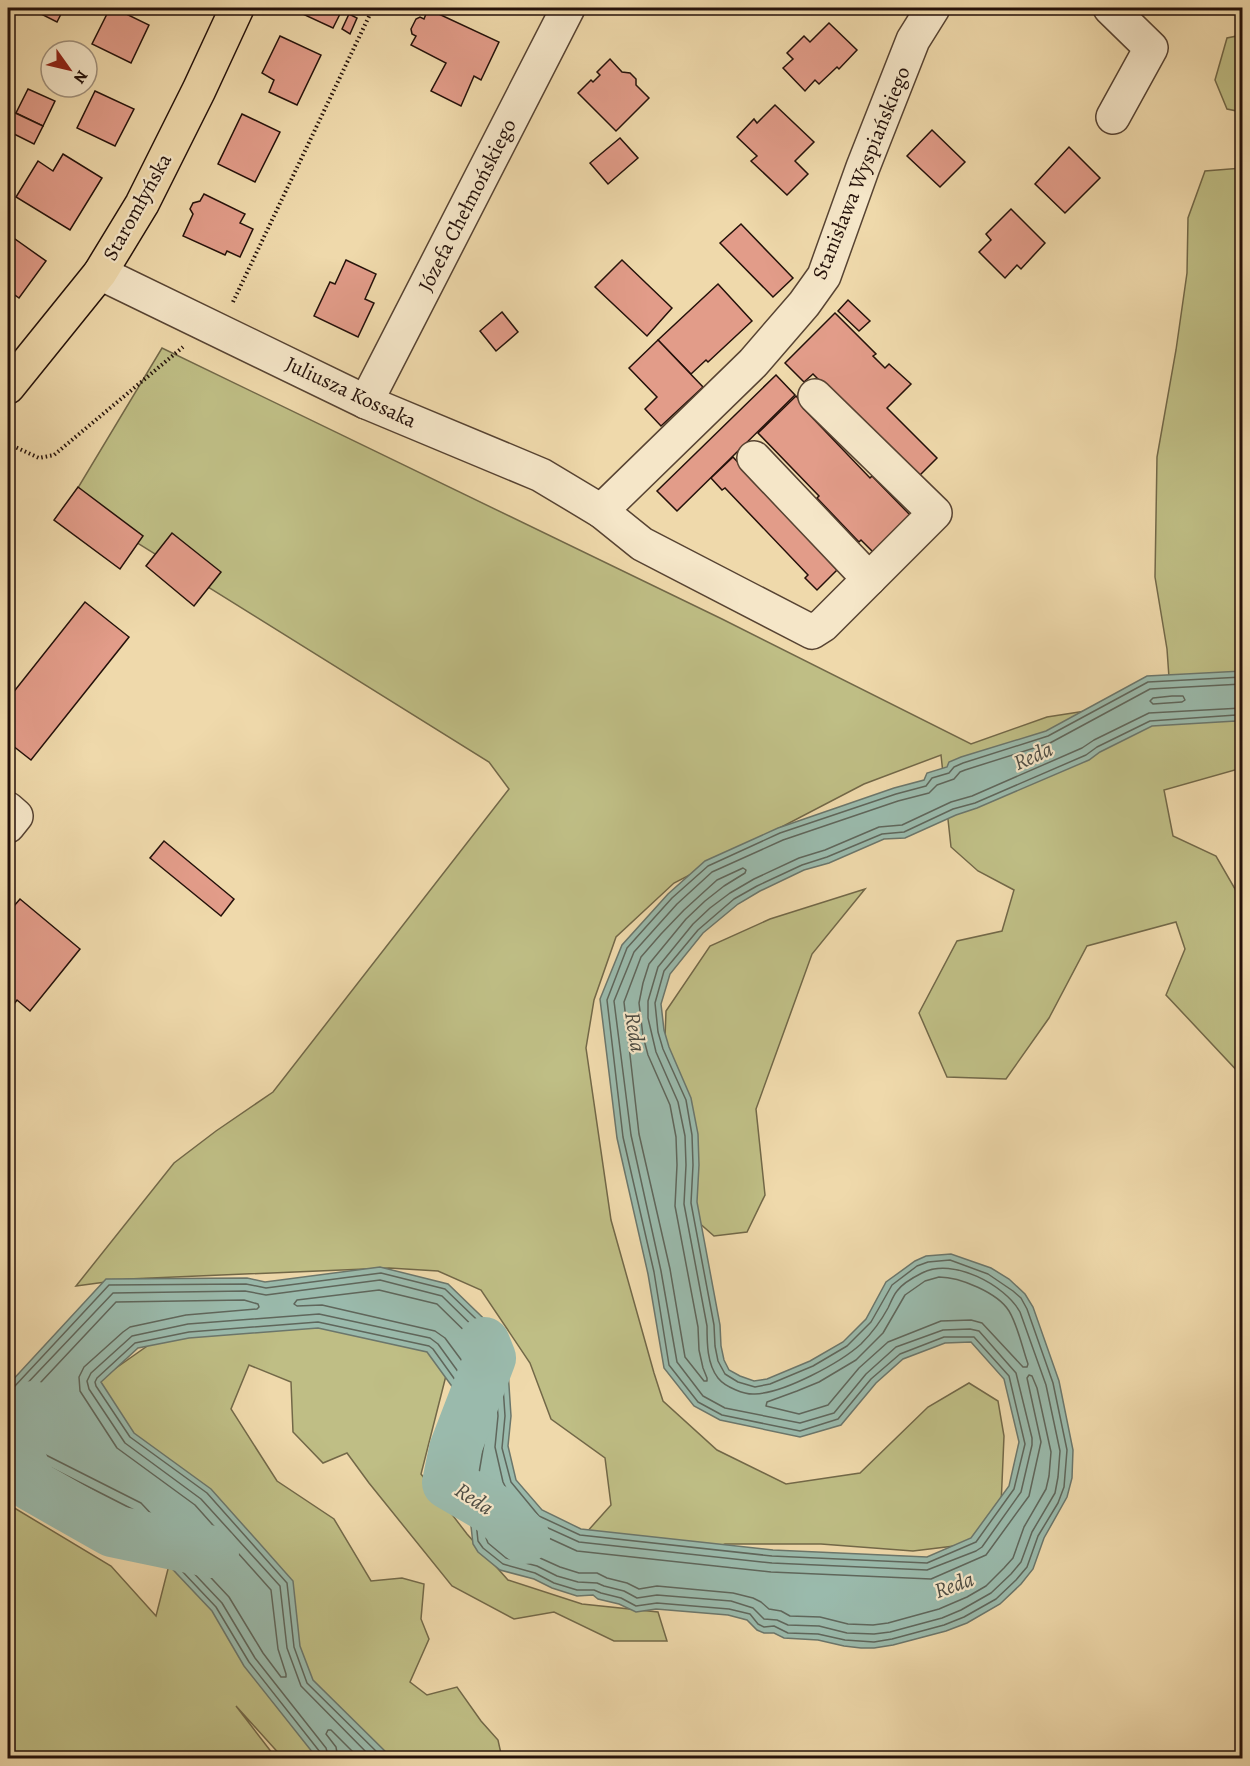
<svg xmlns="http://www.w3.org/2000/svg" width="1250" height="1766" font-family="Alegreya,serif">
	<style>
		.green { fill: #bfbe85; stroke: #726848; stroke-width: 1.5 }
		.water { fill: #9abaac; stroke: #6b766b; stroke-width: 1.5 }
		.lines { fill: none; stroke-linecap: round; stroke-linejoin: round }
		.shore { stroke: #5f665b; stroke-width: 1.5 }
		.river { stroke: #9abaac; stroke-width: 52 }
		.building { fill: #e29c89; stroke: #24110a; stroke-width: 1.5 }
		.minor-casing { stroke: #574332; stroke-width: 36 }
		.major-casing { stroke: #24110a; stroke-width: 36 }
		.path { stroke: #24110a; stroke-width: 4; stroke-dasharray: 1.5 3; stroke-linecap: butt }
		.minor { stroke: #f5e6c8; stroke-width: 33 }
		.major { stroke: #efd9ab; stroke-width: 33 }
		.labels { text-anchor: middle; dominant-baseline: central; stroke-width: 4.5; stroke-linejoin: round; paint-order: stroke }
		.street-label { font-size: 21px; fill: #24110a; stroke: #f5e6c8 }
		.water-label { font-size: 22px; font-style: italic; fill: #4d4c43; stroke: #f5e6c8 }
	</style>
	<rect width="100%" height="100%" fill="#efd9ab"/>
	<filter id="stains"><feTurbulence type="fractalNoise" baseFrequency=".00333" numOctaves="4"/><feColorMatrix values="0 0 0 0 .2 0 0 0 0 .09 0 0 0 0 .02 0 0 0 .5 -.17"/></filter>
	<radialGradient id="worn" r=".72"><stop offset=".6" stop-color="#630" stop-opacity="0"/><stop offset="1" stop-color="#630" stop-opacity=".3"/></radialGradient>
	<g class="green">
		<path d="M 1242,35 L 1242,112 L 1227,109 L 1215,80 L 1227,38 Z"/>
		<path d="M 1242,168 L 1242,768 L 1164,790 L 1173,836 L 1216,856 L 1242,901 L 1242,1076 L 1166,995 L 1185,949 L 1176,922 L 1087,946 L 1049,1018 L 1006,1079 L 947,1077 L 919,1013 L 957,941 L 1002,931 L 1014,890 L 978,871 L 951,847 L 941,755 L 864,784 L 674,883 L 616,937 L 594,1000 L 586,1048 L 611,1220 L 654,1373 L 663,1401 L 717,1450 L 786,1484 L 860,1473 L 928,1407 L 969,1383 L 998,1401 L 1004,1436 L 1001,1506 L 979,1543 L 913,1551 L 821,1544 L 725,1544 L 687,1559 L 585,1534 L 611,1505 L 605,1458 L 551,1419 L 530,1363 L 481,1290 L 438,1271 L 389,1268 L 128,1279 L 76,1286 L 174,1163 L 216,1131 L 273,1092 L 509,789 L 489,762 L 70,501 L 162,348 L 722,619 L 971,744 L 1047,717 L 1137,703 L 1170,692 L 1167,649 L 1155,577 L 1157,457 L 1176,350 L 1187,273 L 1188,218 L 1205,171 Z"/>
		<path d="M 865,889 L 812,954 L 756,1109 L 765,1195 L 747,1232 L 714,1236 L 688,1213 L 664,1064 L 666,1011 L 710,946 L 770,919 Z"/>
		<path d="M 200,1309 L 453,1348 L 421,1474 L 467,1534 L 508,1580 L 582,1604 L 658,1612 L 667,1641 L 614,1641 L 554,1612 L 514,1619 L 452,1586 L 369,1483 L 347,1453 L 323,1463 L 293,1432 L 291,1382 L 249,1365 L 231,1409 L 277,1481 L 334,1519 L 371,1581 L 402,1578 L 424,1584 L 421,1619 L 429,1639 L 410,1682 L 427,1695 L 457,1687 L 481,1721 L 498,1740 L 502,1758 L 283,1758 L 236,1706 L 276,1758 L 8,1758 L 8,1494 L 11,1506 L 111,1566 L 156,1616 L 180,1522 L 146,1504 L 105,1512 L 53,1475 L 79,1394 Z"/>
	</g>
	<path class="water" d="M 1242,671 L 1242,722 L 1236,721 L 1152,726 L 1100,752 L 1089,760 L 977,808 L 956,815 L 905,838 L 884,839 L 829,863 L 804,870 L 760,891 L 738,904 L 703,933 L 670,974 L 661,1004 L 664,1030 L 669,1047 L 691,1098 L 698,1134 L 699,1165 L 697,1202 L 720,1325 L 721,1346 L 724,1360 L 729,1370 L 740,1376 L 754,1381 L 767,1379 L 810,1361 L 843,1342 L 866,1319 L 886,1282 L 915,1261 L 926,1256 L 951,1254 L 991,1268 L 1009,1279 L 1025,1294 L 1033,1307 L 1059,1381 L 1073,1450 L 1072,1478 L 1067,1497 L 1044,1538 L 1033,1569 L 1021,1584 L 1000,1604 L 967,1623 L 946,1631 L 893,1645 L 874,1648 L 861,1648 L 844,1646 L 818,1640 L 784,1638 L 774,1633 L 764,1633 L 757,1630 L 747,1620 L 728,1615 L 656,1609 L 636,1612 L 619,1604 L 598,1599 L 593,1595 L 577,1596 L 552,1588 L 534,1579 L 500,1570 L 478,1552 L 473,1544 L 465,1473 L 475,1418 L 427,1352 L 318,1328 L 189,1338 L 138,1348 L 101,1382 L 134,1433 L 211,1489 L 293,1581 L 300,1646 L 313,1680 L 392,1758 L 317,1758 L 244,1666 L 212,1611 L 125,1519 L 19,1467 L 8,1454 L 8,1385 L 106,1279 L 247,1278 L 265,1282 L 380,1267 L 448,1284 L 506,1340 L 511,1416 L 508,1446 L 516,1480 L 542,1510 L 581,1529 L 773,1550 L 927,1557 L 971,1538 L 1009,1486 L 1019,1442 L 1004,1379 L 971,1342 L 945,1343 L 903,1359 L 876,1383 L 841,1425 L 800,1437 L 720,1420 L 694,1406 L 664,1368 L 648,1274 L 617,1138 L 600,999 L 622,945 L 668,894 L 705,861 L 778,828 L 894,788 L 924,780 L 927,773 L 947,767 L 949,762 L 961,757 L 1046,731 L 1147,676 Z"/>
	<g class="lines">
		<g class="shore">
			<path d="M 1172,696 L 1183,696 L 1185,700 L 1182,702 L 1153,704 L 1150,701 L 1153,698 Z"/>
			<path d="M 743,868 L 746,870 L 745,873 L 724,886 L 705,901 L 686,919 L 649,964 L 643,983 L 639,1003 L 643,1036 L 648,1055 L 670,1105 L 676,1137 L 677,1165 L 675,1206 L 698,1327 L 699,1350 L 703,1368 L 707,1378 L 707,1381 L 704,1381 L 685,1357 L 670,1269 L 639,1134 L 624,1002 L 641,957 L 661,934 L 684,910 L 717,880 Z"/>
			<path d="M 939,1277 C 960,1277 998,1293 1009,1311 C 1018,1326 1022,1347 1028,1364 L 1027,1367 L 1023,1367 L 982,1323 L 971,1320 L 941,1321 L 888,1342 L 859,1368 L 828,1405 L 799,1414 L 766,1406 L 767,1402 L 797,1391 L 819,1382 L 856,1360 L 883,1333 L 905,1295 L 925,1281 Z"/>
			<path d="M 379,1290 L 437,1304 L 484,1350 L 486,1388 L 482,1388 L 445,1338 L 435,1331 L 322,1305 L 297,1306 L 294,1304 L 297,1300 Z"/>
			<path d="M 1029,1375 L 1032,1376 L 1037,1388 L 1051,1452 L 1049,1476 L 1046,1489 L 1024,1527 L 1013,1558 L 1004,1568 L 986,1586 L 967,1597 L 939,1609 L 888,1623 L 873,1625 L 848,1624 L 820,1617 L 790,1616 L 781,1611 L 769,1609 L 761,1602 L 753,1598 L 733,1593 L 657,1586 L 639,1589 L 627,1583 L 607,1578 L 597,1573 L 579,1573 L 560,1567 L 540,1558 L 512,1550 L 494,1535 L 489,1488 L 492,1485 L 529,1529 L 577,1551 L 771,1572 L 931,1579 L 986,1555 L 1029,1496 L 1041,1442 L 1027,1378 Z"/>
			<path d="M 8,1389 L 14,1387 L 109,1285 L 246,1284 L 266,1288 L 381,1273 L 445,1289 L 500,1342 L 505,1416 L 502,1448 L 511,1482 L 539,1516 L 580,1535 L 772,1556 L 927,1563 L 976,1542 L 1014,1489 L 1025,1444 L 1009,1376 L 974,1337 L 944,1337 L 900,1354 L 871,1379 L 838,1419 L 800,1431 L 722,1415 L 698,1402 L 669,1365 L 654,1272 L 623,1137 L 607,1000 L 627,948 L 672,898 L 708,866 L 780,833 L 896,794 L 926,786 L 932,778 L 949,773 L 954,767 L 963,763 L 1048,736 L 1148,682 L 1242,677"/>
			<path d="M 8,1396 L 14,1395 L 19,1392 L 113,1293 L 245,1291 L 266,1295 L 380,1280 L 442,1296 L 493,1346 L 498,1416 L 495,1447 L 503,1482 L 506,1488 L 535,1522 L 579,1542 L 772,1563 L 927,1570 L 976,1551 L 982,1547 L 1021,1492 L 1032,1445 L 1032,1438 L 1016,1373 L 979,1331 L 970,1329 L 943,1330 L 896,1347 L 866,1374 L 834,1413 L 800,1423 L 725,1408 L 703,1396 L 677,1362 L 661,1271 L 631,1135 L 614,1001 L 634,952 L 677,904 L 712,872 L 783,840 L 898,801 L 929,793 L 937,785 L 954,779 L 960,772 L 965,770 L 1050,743 L 1150,689 L 1242,684"/>
			<path d="M 8,1405 L 18,1404 L 26,1398 L 116,1302 L 244,1300 L 258,1304 L 259,1307 L 257,1309 L 186,1315 L 130,1327 L 123,1332 L 84,1367 L 79,1377 L 80,1391 L 117,1448 L 195,1505 L 271,1590 L 278,1649 L 286,1674 L 286,1677 L 281,1677 L 263,1653 L 229,1597 L 141,1503 L 34,1449 L 21,1437 L 8,1434"/>
			<path d="M 8,1443 L 17,1446 L 28,1456 L 134,1510 L 222,1603 L 255,1658 L 326,1748 L 329,1758"/>
			<path d="M 8,1451 L 13,1452 L 23,1463 L 129,1515 L 216,1607 L 249,1662 L 320,1752 L 321,1758"/>
			<path d="M 338,1758 L 336,1747 L 326,1734 L 328,1730 L 331,1730 L 359,1758"/>
			<path d="M 372,1758 L 301,1686 L 287,1648 L 280,1586 L 201,1499 L 125,1443 L 89,1389 L 87,1381 L 91,1373 L 132,1336 L 188,1324 L 319,1314 L 430,1338 L 438,1344 L 488,1413 L 488,1420 L 479,1473 L 486,1538 L 488,1543 L 506,1558 L 537,1566 L 557,1576 L 578,1582 L 597,1583 L 604,1586 L 624,1591 L 637,1598 L 657,1595 L 731,1601 L 753,1608 L 764,1619 L 777,1620 L 788,1625 L 819,1626 L 847,1633 L 874,1634 L 890,1632 L 942,1618 L 961,1610 L 991,1593 L 1011,1574 L 1021,1562 L 1032,1532 L 1055,1493 L 1058,1477 L 1060,1451 L 1046,1385 L 1020,1312 C 1005,1285 953,1257 922,1273 C 914,1277 902,1284 897,1291 C 893,1296 891,1302 888,1308 C 881,1321 872,1333 861,1344 C 840,1363 784,1393 755,1394 C 745,1395 725,1387 718,1378 C 707,1364 707,1343 707,1326 L 684,1204 L 686,1165 L 685,1136 L 678,1102 L 656,1052 L 648,1018 L 648,1001 L 658,967 L 693,924 L 710,908 L 730,893 L 754,879 L 799,858 L 825,850 L 879,827 L 902,825 L 951,802 L 972,796 L 1082,748 L 1094,740 L 1149,713 L 1242,708"/>
			<path d="M 383,1758 L 307,1683 L 294,1647 L 287,1583 L 207,1493 L 130,1437 L 96,1386 L 95,1382 L 97,1378 L 135,1343 L 189,1332 L 318,1322 L 429,1346 L 433,1349 L 481,1416 L 471,1473 L 478,1541 L 483,1548 L 503,1564 L 535,1573 L 554,1583 L 577,1590 L 594,1590 L 601,1593 L 621,1598 L 636,1606 L 657,1603 L 729,1609 L 750,1614 L 758,1624 L 764,1627 L 774,1626 L 788,1633 L 818,1634 L 845,1640 L 874,1642 L 892,1639 L 944,1625 L 964,1617 L 996,1599 L 1016,1580 L 1027,1567 L 1038,1536 L 1058,1503 L 1064,1487 L 1067,1450 L 1053,1383 L 1027,1309 L 1021,1298 L 1013,1291 L 988,1274 L 950,1260 L 928,1262 L 917,1266 L 892,1285 L 871,1322 L 847,1346 L 813,1366 L 770,1384 L 755,1387 L 738,1382 L 725,1374 L 718,1361 L 715,1346 L 714,1325 L 691,1203 L 693,1165 L 692,1135 L 686,1100 L 663,1049 L 658,1032 L 655,1003 L 664,971 L 698,930 L 734,899 L 757,886 L 802,865 L 827,857 L 882,834 L 904,832 L 953,809 L 975,803 L 1086,755 L 1097,747 L 1150,721 L 1236,715 L 1242,716"/>
		</g>
		<g class="river">
			<path d="M 484,1343 L 490,1358 L 455,1449 L 448,1483 L 494,1510 L 524,1538"/>
			<path d="M 33,1407 L 12,1440 L 31,1485 L 112,1531 L 213,1552"/>
		</g>
	</g>
	<g class="building">
		<path d="M 34,8 L 64,8 L 57,22 L 33,10 Z"/>
		<path d="M 110,8 L 114,8 L 149,25 L 131,63 L 92,44 Z"/>
		<path d="M 295,8 L 343,8 L 333,28 L 294,10 Z"/>
		<path d="M 428,9 L 499,42 L 481,80 L 474,76 L 461,106 L 431,91 L 446,63 L 411,45 L 416,36 L 412,34 L 411,29 L 416,19 L 420,17 L 424,19 Z"/>
		<path d="M 349,14 L 357,18 L 350,34 L 342,29 Z"/>
		<path d="M 829,23 L 857,50 L 839,69 L 837,67 L 819,84 L 815,80 L 805,91 L 783,68 L 793,59 L 787,53 L 804,36 L 810,42 Z"/>
		<path d="M 280,36 L 321,55 L 297,105 L 269,92 L 274,80 L 262,73 Z"/>
		<path d="M 610,59 L 622,72 L 630,73 L 636,79 L 636,85 L 649,98 L 616,131 L 578,93 L 591,80 L 593,82 L 600,75 L 597,72 Z"/>
		<path d="M 28,89 L 55,101 L 43,126 L 16,113 Z"/>
		<path d="M 95,91 L 134,109 L 115,146 L 77,128 Z"/>
		<path d="M 775,105 L 814,142 L 795,161 L 808,174 L 787,195 L 751,161 L 757,156 L 737,137 L 754,119 L 757,123 Z"/>
		<path d="M 11,111 L 43,126 L 34,144 L 8,131 L 8,117 Z"/>
		<path d="M 242,114 L 280,132 L 255,182 L 218,164 Z"/>
		<path d="M 932,130 L 965,162 L 940,187 L 907,156 Z"/>
		<path d="M 620,138 L 638,158 L 608,184 L 590,163 Z"/>
		<path d="M 1069,147 L 1100,178 L 1065,213 L 1035,184 Z"/>
		<path d="M 63,154 L 102,178 L 70,230 L 16,197 L 38,161 L 53,171 Z"/>
		<path d="M 204,194 L 245,214 L 240,223 L 253,229 L 240,257 L 227,251 L 225,255 L 183,236 L 193,214 L 190,209 L 193,203 L 200,201 Z"/>
		<path d="M 1011,209 L 1045,243 L 1021,269 L 1017,265 L 1005,278 L 979,252 L 991,240 L 986,234 Z"/>
		<path d="M 741,224 L 793,278 L 773,297 L 720,243 Z"/>
		<path d="M 8,234 L 46,261 L 19,298 L 8,290 Z"/>
		<path d="M 346,260 L 376,274 L 365,299 L 374,303 L 358,337 L 314,316 L 330,282 L 335,284 Z"/>
		<path d="M 622,260 L 672,308 L 647,336 L 595,287 Z"/>
		<path d="M 718,284 L 752,321 L 708,362 L 706,360 L 691,374 L 658,340 Z"/>
		<path d="M 848,300 L 870,321 L 859,331 L 838,311 Z"/>
		<path d="M 502,312 L 518,332 L 496,351 L 480,331 Z"/>
		<path d="M 835,313 L 876,354 L 873,356 L 885,368 L 889,364 L 911,384 L 887,408 L 937,458 L 917,478 L 813,374 L 804,382 L 785,363 Z"/>
		<path d="M 658,340 L 703,387 L 661,426 L 645,409 L 657,397 L 629,368 Z"/>
		<path d="M 776,375 L 795,395 L 677,511 L 657,491 Z"/>
		<path d="M 796,396 L 806,407 L 804,409 L 870,478 L 872,476 L 912,517 L 874,553 L 861,540 L 859,542 L 817,498 L 819,496 L 758,433 Z"/>
		<path d="M 733,457 L 837,570 L 817,590 L 805,578 L 808,575 L 725,488 L 722,490 L 711,478 Z"/>
		<path d="M 78,487 L 143,536 L 120,569 L 54,520 Z"/>
		<path d="M 172,533 L 221,572 L 194,606 L 146,566 Z"/>
		<path d="M 85,602 L 129,637 L 31,760 L 8,742 L 8,699 Z"/>
		<path d="M 164,841 L 234,899 L 221,916 L 150,858 Z"/>
		<path d="M 20,899 L 80,949 L 30,1011 L 17,1000 L 8,1012 L 8,913 Z"/>
	</g>
	<g class="lines">
		<defs>
			<g id="minor">
				<path d="M 1110,8 L 1151,48 L 1113,117"/>
				<path d="M 100,273 L 366,402 L 541,475 L 601,511 L 642,544 L 812,632 L 823,625 L 935,513 L 815,396"/>
				<path d="M 366,402 L 568,8"/>
				<path d="M 754,458 L 869,579"/>
				<path d="M 601,511 L 753,363 L 804,304 L 824,276 L 863,167 L 913,40 L 933,8"/>
				<path d="M 8,809 L 16,816 L 8,826"/>
			</g>
			<path id="major" d="M 8,387 L 100,273 L 142,204 L 199,90 L 237,8"/>
		</defs>
		<use href="#minor" class="minor-casing"/>
		<use href="#major" class="major-casing"/>
		<g class="path">
			<path d="M 233,302 L 373,8"/>
			<path d="M 8,447 L 13,446 L 39,458 L 54,455 L 183,347"/>
		</g>
		<use href="#minor" class="minor"/>
		<use href="#major" class="major"/>
	</g>
	<g class="labels">
		<g class="street-label">
			<text transform="translate(861 173) rotate(-68)">Stanisława Wyspiańskiego</text>
			<text transform="translate(467 205) rotate(-63)">Józefa Chełmońskiego</text>
			<text transform="translate(137 207) rotate(-61)">Staromłyńska</text>
			<text transform="translate(351 392) rotate(25)">Juliusza Kossaka</text>
		</g>
		<g class="water-label">
			<text transform="translate(1033 756) rotate(-24)">Reda</text>
			<text transform="translate(635 1032) rotate(81)">Reda</text>
			<text transform="translate(474 1499) rotate(33)">Reda</text>
			<text transform="translate(954 1585) rotate(-20)">Reda</text>
		</g>
	</g>
	<rect width="1250" height="1766" fill="none" stroke="#efd9ab" stroke-width="30"/>
	<rect x="9" y="9" width="1232" height="1748" fill="none" stroke="#24110a" stroke-width="3"/>
	<rect x="15" y="15" width="1220" height="1736" fill="none" stroke="#24110a" stroke-width="1.5"/>
	<g transform="translate(69 69) rotate(124)"><circle r="28" fill="#f5e6c8" stroke="#a1917c" stroke-width="1.5"/>
	<path d="M0-4.5L10 22L0 15L-10 22Z" fill="#8f2418"/>
	<text y="-9" font-size="16" font-weight="bold" text-anchor="middle" fill="#24110a">N</text>
	</g>
	<rect width="100%" height="100%" filter="url(#stains)"/>
	<rect width="100%" height="100%" fill="url(#worn)"/>
</svg>
